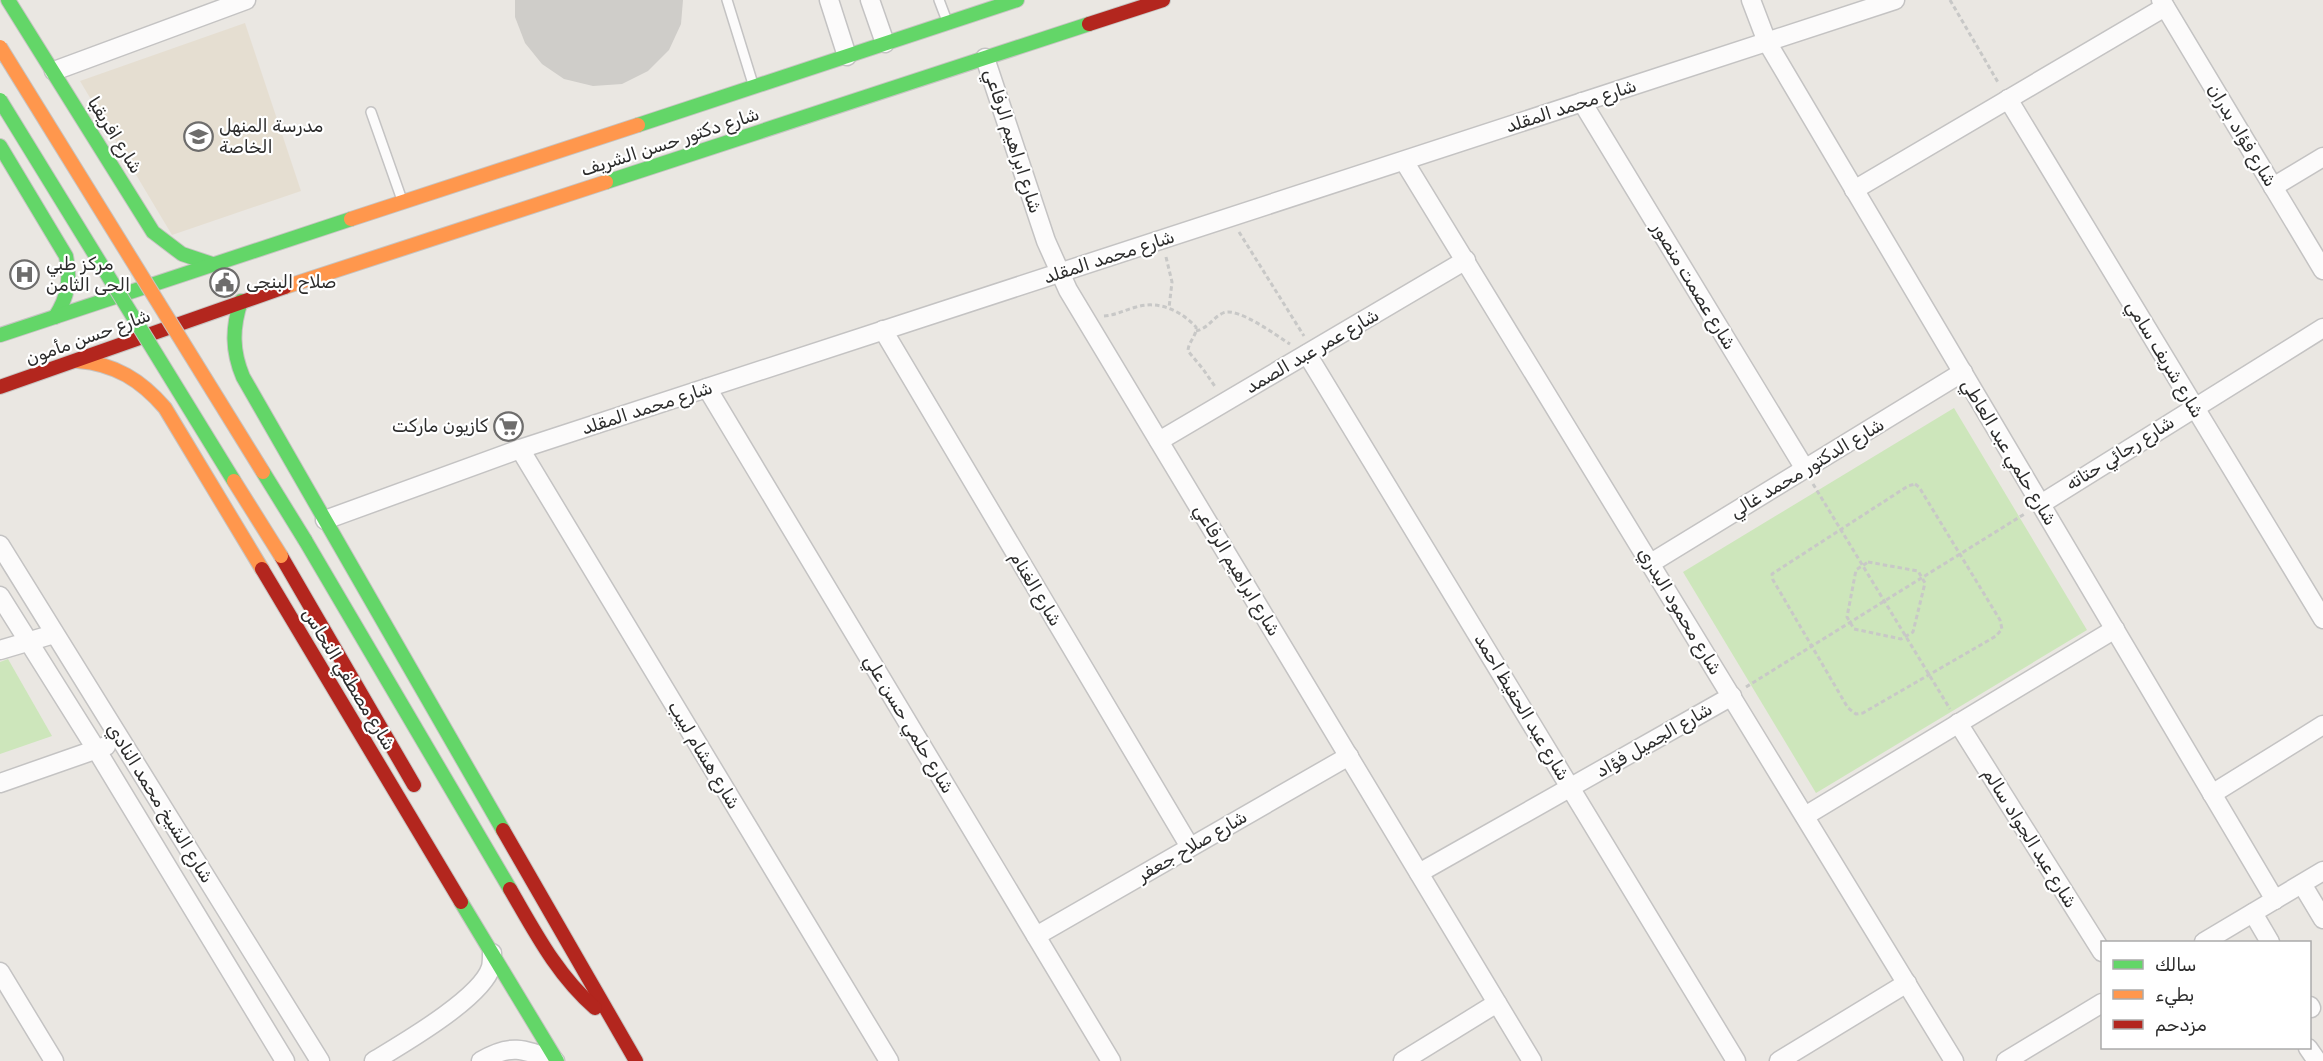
<svg xmlns="http://www.w3.org/2000/svg" width="2323" height="1061" font-family="Rubik,Cairo,sans-serif">
	<style>
		.education { fill: #e5ded1 }
		.green { fill: #cde6bb }
		.building { fill: #cfcdc9 }
		.lines { fill: none; stroke-linecap: round; stroke-linejoin: round }
		.lane-casing { stroke: #c4c3c3; stroke-width: 12 }
		.street-casing { stroke: #c4c3c3; stroke-width: 21 }
		.fast-casing { stroke: #c6c4c2; stroke-width: 16 }
		.slow-casing { stroke: #c6c4c2; stroke-width: 16 }
		.jam-casing { stroke: #c6c4c2; stroke-width: 16 }
		.path { stroke: #c8c8c7; stroke-width: 3; stroke-dasharray: 4.5 3; stroke-linecap: butt }
		.lane { stroke: #fcfbfb; stroke-width: 9 }
		.street { stroke: #fcfbfb; stroke-width: 18 }
		.fast { stroke: #63d668; stroke-width: 14 }
		.slow { stroke: #ff974d; stroke-width: 14 }
		.jam { stroke: #b3261e; stroke-width: 14 }
		.fast-bridge-casing { stroke: #c6c4c2; stroke-width: 16; stroke-linecap: butt }
		.slow-bridge-casing { stroke: #c6c4c2; stroke-width: 16; stroke-linecap: butt }
		.fast-bridge { stroke: #63d668; stroke-width: 14 }
		.slow-bridge { stroke: #ff974d; stroke-width: 14 }
		.labels { text-anchor: middle; dominant-baseline: central; stroke-width: 4.5; stroke-linejoin: round; paint-order: stroke }
		.street-label { font-size: 18px; fill: #2c2c2c; stroke: #fff }
		.poi-label { font-size: 18px; fill: #2c2c2c; stroke: #fff; text-anchor: start }
	</style>
	<rect width="100%" height="100%" fill="#eae7e2"/>
	<path class="education" d="M 245,23 L 301,191 L 172,235 L 80,81 Z"/>
	<g class="green">
		<path d="M 1954,408 L 2087,630 L 1816,793 L 1683,572 Z"/>
		<path d="M 8,659 L 52,736 L 0,754 L 0,662 Z"/>
	</g>
	<path class="building" d="M 515,0 L 683,0 L 681,24 L 669,50 L 648,71 L 622,84 L 593,86 L 564,79 L 542,64 L 525,43 L 515,17 Z"/>
	<g class="lines">
		<defs>
			<g id="lane">
				<path d="M 727,0 L 753,84"/>
				<path d="M 939,0 L 947,21"/>
				<path d="M 371,112 L 402,200"/>
			</g>
			<g id="street">
				<path d="M 829,0 L 847,56"/>
				<path d="M 870,0 L 885,43"/>
				<path d="M 1751,0 L 1767,42 L 2275,900"/>
				<path d="M 2161,0 L 2323,270"/>
				<path d="M 985,58 L 1046,241 L 1068,290 L 1532,1061"/>
				<path d="M 54,71 L 246,0"/>
				<path d="M 2008,99 L 2323,619"/>
				<path d="M 1582,102 L 1805,469"/>
				<path d="M 1404,161 L 1954,1061"/>
				<path d="M 2273,187 L 2323,157"/>
				<path d="M 1854,190 L 2165,7"/>
				<path d="M 883,330 L 1190,847"/>
				<path d="M 1307,354 L 1736,1061"/>
				<path d="M 707,388 L 1111,1061"/>
				<path d="M 1159,441 L 1466,260"/>
				<path d="M 520,449 L 889,1061"/>
				<path d="M 2041,504 L 2323,328"/>
				<path d="M 325,520 L 520,449 L 1895,0"/>
				<path d="M 0,545 L 320,1061"/>
				<path d="M 1651,563 L 1963,372"/>
				<path d="M 0,596 L 96,749 L 285,1061"/>
				<path d="M 0,650 L 54,634"/>
				<path d="M 1958,723 L 2102,952"/>
				<path d="M 0,783 L 106,746"/>
				<path d="M 2212,794 L 2323,725"/>
				<path d="M 1805,816 L 2115,629"/>
				<path d="M 1419,873 L 1732,696"/>
				<path d="M 2302,884 L 2323,919"/>
				<path d="M 2253,913 L 2270,942"/>
				<path d="M 1036,936 L 1349,756"/>
				<path d="M 2204,942 L 2323,871"/>
				<path d="M 0,972 L 54,1061"/>
				<path d="M 2310,1006 L 2311,1008"/>
				<path d="M 2308,1048 L 2317,1061"/>
				<path d="M 374,1061 C 402,1044 482,998 491,967 C 492,963 492,957 492,953"/>
				<path d="M 481,1061 C 511,1043 524,1049 555,1061"/>
				<path d="M 1403,1061 L 1497,1003"/>
				<path d="M 1779,1061 L 1907,983"/>
				<path d="M 2006,1061 L 2102,1003"/>
			</g>
			<g id="fast">
				<path d="M 8,0 L 153,232 L 182,254 L 212,264"/>
				<path d="M 638,125 L 1017,0"/>
				<path d="M 0,146 L 66,256 C 71,279 68,297 55,317"/>
				<path d="M 606,182 L 1089,24"/>
				<path d="M 241,301 C 232,328 232,351 243,377 L 503,830"/>
				<path d="M 0,335 L 351,219"/>
				<path d="M 305,540 L 510,889"/>
				<path d="M 461,902 L 557,1061"/>
			</g>
			<g id="slow">
				<path d="M 351,219 L 638,125"/>
				<path d="M 285,287 L 606,182"/>
				<path d="M 78,361 C 115,364 141,380 165,408 L 262,569"/>
			</g>
			<g id="jam">
				<path d="M 1089,24 L 1163,0"/>
				<path d="M 0,387 L 285,287"/>
				<path d="M 281,556 L 414,785"/>
				<path d="M 262,569 L 461,902"/>
				<path d="M 503,830 L 636,1061"/>
				<path d="M 510,889 C 535,932 557,975 595,1008"/>
			</g>
		</defs>
		<use href="#lane" class="lane-casing"/>
		<use href="#street" class="street-casing"/>
		<use href="#fast" class="fast-casing"/>
		<use href="#slow" class="slow-casing"/>
		<use href="#jam" class="jam-casing"/>
		<g class="path">
			<path d="M 1950,0 L 1999,84"/>
			<path d="M 1239,232 L 1304,336"/>
			<path d="M 1166,257 L 1172,282 L 1169,308"/>
			<path d="M 1104,316 C 1116,315 1125,310 1136,307 C 1159,300 1181,311 1196,327 C 1197,336 1188,342 1188,351 L 1203,369 L 1216,388"/>
			<path d="M 1196,331 C 1209,328 1212,318 1223,313 C 1237,306 1277,336 1290,344"/>
			<path d="M 1813,484 L 1950,709"/>
			<path d="M 1915,484 L 1919,487 L 2000,620 L 2002,629 L 1996,636 L 1863,713 L 1856,714 L 1848,708 L 1773,580 L 1772,574 L 1908,486 Z"/>
			<path d="M 1868,562 L 1918,571 L 1925,583 L 1913,632 L 1901,639 L 1854,629 L 1847,617 L 1856,570 Z"/>
			<path d="M 1746,687 L 2026,513"/>
		</g>
		<use href="#lane" class="lane"/>
		<use href="#street" class="street"/>
		<use href="#fast" class="fast"/>
		<use href="#slow" class="slow"/>
		<use href="#jam" class="jam"/>
		<defs>
			<g id="fast-bridge">
				<path d="M 0,100 L 234,481"/>
				<path d="M 263,472 L 305,540"/>
			</g>
			<g id="slow-bridge">
				<path d="M 0,47 L 263,472"/>
				<path d="M 234,481 L 281,556"/>
			</g>
		</defs>
		<use href="#fast-bridge" class="fast-bridge-casing"/>
		<use href="#slow-bridge" class="slow-bridge-casing"/>
		<use href="#fast-bridge" class="fast-bridge"/>
		<use href="#slow-bridge" class="slow-bridge"/>
	</g>
	<defs>
		<symbol id="school-ring" viewBox="-11 -11 22 22"><circle r="9.5" fill="#fff" stroke="#6e6d6c" stroke-width="1.5"/><path d="M0-5L7-2L0 1L-7-2ZM-4 1L0 2.5L4 1V4Q0 6-4 4Z" fill="#6e6d6c"/></symbol>
		<symbol id="hospital-ring" viewBox="-11 -11 22 22"><circle r="9.5" fill="#fff" stroke="#6e6d6c" stroke-width="1.5"/><path d="M-5-5h3v3.5h4V-5h3V5h-3V1.5h-4V5h-3Z" fill="#6e6d6c"/></symbol>
		<symbol id="civic-ring" viewBox="-11 -11 22 22"><circle r="9.5" fill="#fff" stroke="#6e6d6c" stroke-width="1.5"/><path d="M-.6-6.5H3V-4.5H.6V-3L4-1V1h2V6H-6V1h2V-1L-.6-3ZM-1.2 2.5V6h2.4V2.5Z" fill="#6e6d6c"/></symbol>
		<symbol id="supermarket-ring" viewBox="-11 -11 22 22"><circle r="9.5" fill="#fff" stroke="#6e6d6c" stroke-width="1.5"/><path d="M-6-5.5h2.5l.6 2H6L4.5 2H-2.5L-4.4-4H-6ZM-1.5 3.2a1.3 1.3 0 1 0 .1 0ZM3 3.2a1.3 1.3 0 1 0 .1 0Z" fill="#6e6d6c"/></symbol>
	</defs>
	<g fill-rule="evenodd">
		<use href="#school-ring" x="182" y="120" width="33" height="33"/>
		<use href="#hospital-ring" x="8" y="258" width="33" height="33"/>
		<use href="#civic-ring" x="208" y="266" width="33" height="33"/>
		<use href="#supermarket-ring" x="492" y="410" width="33" height="33"/>
	</g>
	<g class="labels">
		<g class="street-label">
			<text transform="translate(1571 106) rotate(-18)">شارع محمد المقلد</text>
			<text transform="translate(115 135) rotate(58)">شارع افريقيا</text>
			<text transform="translate(2242 135) rotate(59)">شارع فؤاد بدران</text>
			<text transform="translate(1013 141) rotate(72)">شارع ابراهيم الرفاعي</text>
			<text transform="translate(670 142) rotate(-18)">شارع دكتور حسن الشريف</text>
			<text transform="translate(1109 257) rotate(-18)">شارع محمد المقلد</text>
			<text transform="translate(1694 286) rotate(59)">شارع عصمت منصور</text>
			<text transform="translate(88 337) rotate(-20)">شارع حسن مأمون</text>
			<text transform="translate(1312 351) rotate(-30)">شارع عمر عبد الصمد</text>
			<text transform="translate(2165 359) rotate(59)">شارع شريف سامي</text>
			<text transform="translate(647 408) rotate(-18)">شارع محمد المقلد</text>
			<text transform="translate(2009 452) rotate(59)">شارع حلمي عبد العاطي</text>
			<text transform="translate(2120 453) rotate(-32)">شارع رجائي حتاته</text>
			<text transform="translate(1807 468) rotate(-31)">شارع الدكتور محمد غالي</text>
			<text transform="translate(1237 570) rotate(59)">شارع ابراهيم الرفاعي</text>
			<text transform="translate(1036 589) rotate(59)">شارع الغنام</text>
			<text transform="translate(1680 611) rotate(59)">شارع محمود البدري</text>
			<text transform="translate(349 679) rotate(59)">شارع مصطفي النحاس</text>
			<text transform="translate(1522 707) rotate(59)">شارع عبد الحفيظ احمد</text>
			<text transform="translate(909 724) rotate(59)">شارع حلمي حسن علي</text>
			<text transform="translate(1654 740) rotate(-30)">شارع الجميل فؤاد</text>
			<text transform="translate(704 755) rotate(59)">شارع هشام لبيب</text>
			<text transform="translate(160 803) rotate(58)">شارع الشيخ محمد النادي</text>
			<text transform="translate(2030 838) rotate(58)">شارع عبد الجواد سالم</text>
			<text transform="translate(1192 846) rotate(-30)">شارع صلاح جعفر</text>
		</g>
		<g class="poi-label">
			<text x="219" y="126">مدرسة المنهل<tspan x="219" dy="21">الخاصة</tspan></text>
			<text x="46" y="264">مركز طبي<tspan x="46" dy="21">الحى الثامن</tspan></text>
			<text x="246" y="282">صلاح البنجى</text>
			<text x="488" y="426" text-anchor="end">كازيون ماركت</text>
		</g>
	</g>
	<rect x="2101" y="941" width="210" height="108" fill="#ffffff" stroke="#ababab" stroke-width="1.5"/>
	<rect x="2113" y="960" width="30" height="9" fill="#63d668" stroke="#ababab" stroke-width="1.5"/>
	<text x="2155" y="971" font-size="18" fill="#2c2c2c">سالك</text>
	<rect x="2113" y="990" width="30" height="9" fill="#ff974d" stroke="#ababab" stroke-width="1.5"/>
	<text x="2155" y="1001" font-size="18" fill="#2c2c2c">بطيء</text>
	<rect x="2113" y="1020" width="30" height="9" fill="#b3261e" stroke="#ababab" stroke-width="1.5"/>
	<text x="2155" y="1031" font-size="18" fill="#2c2c2c">مزدحم</text>
</svg>
